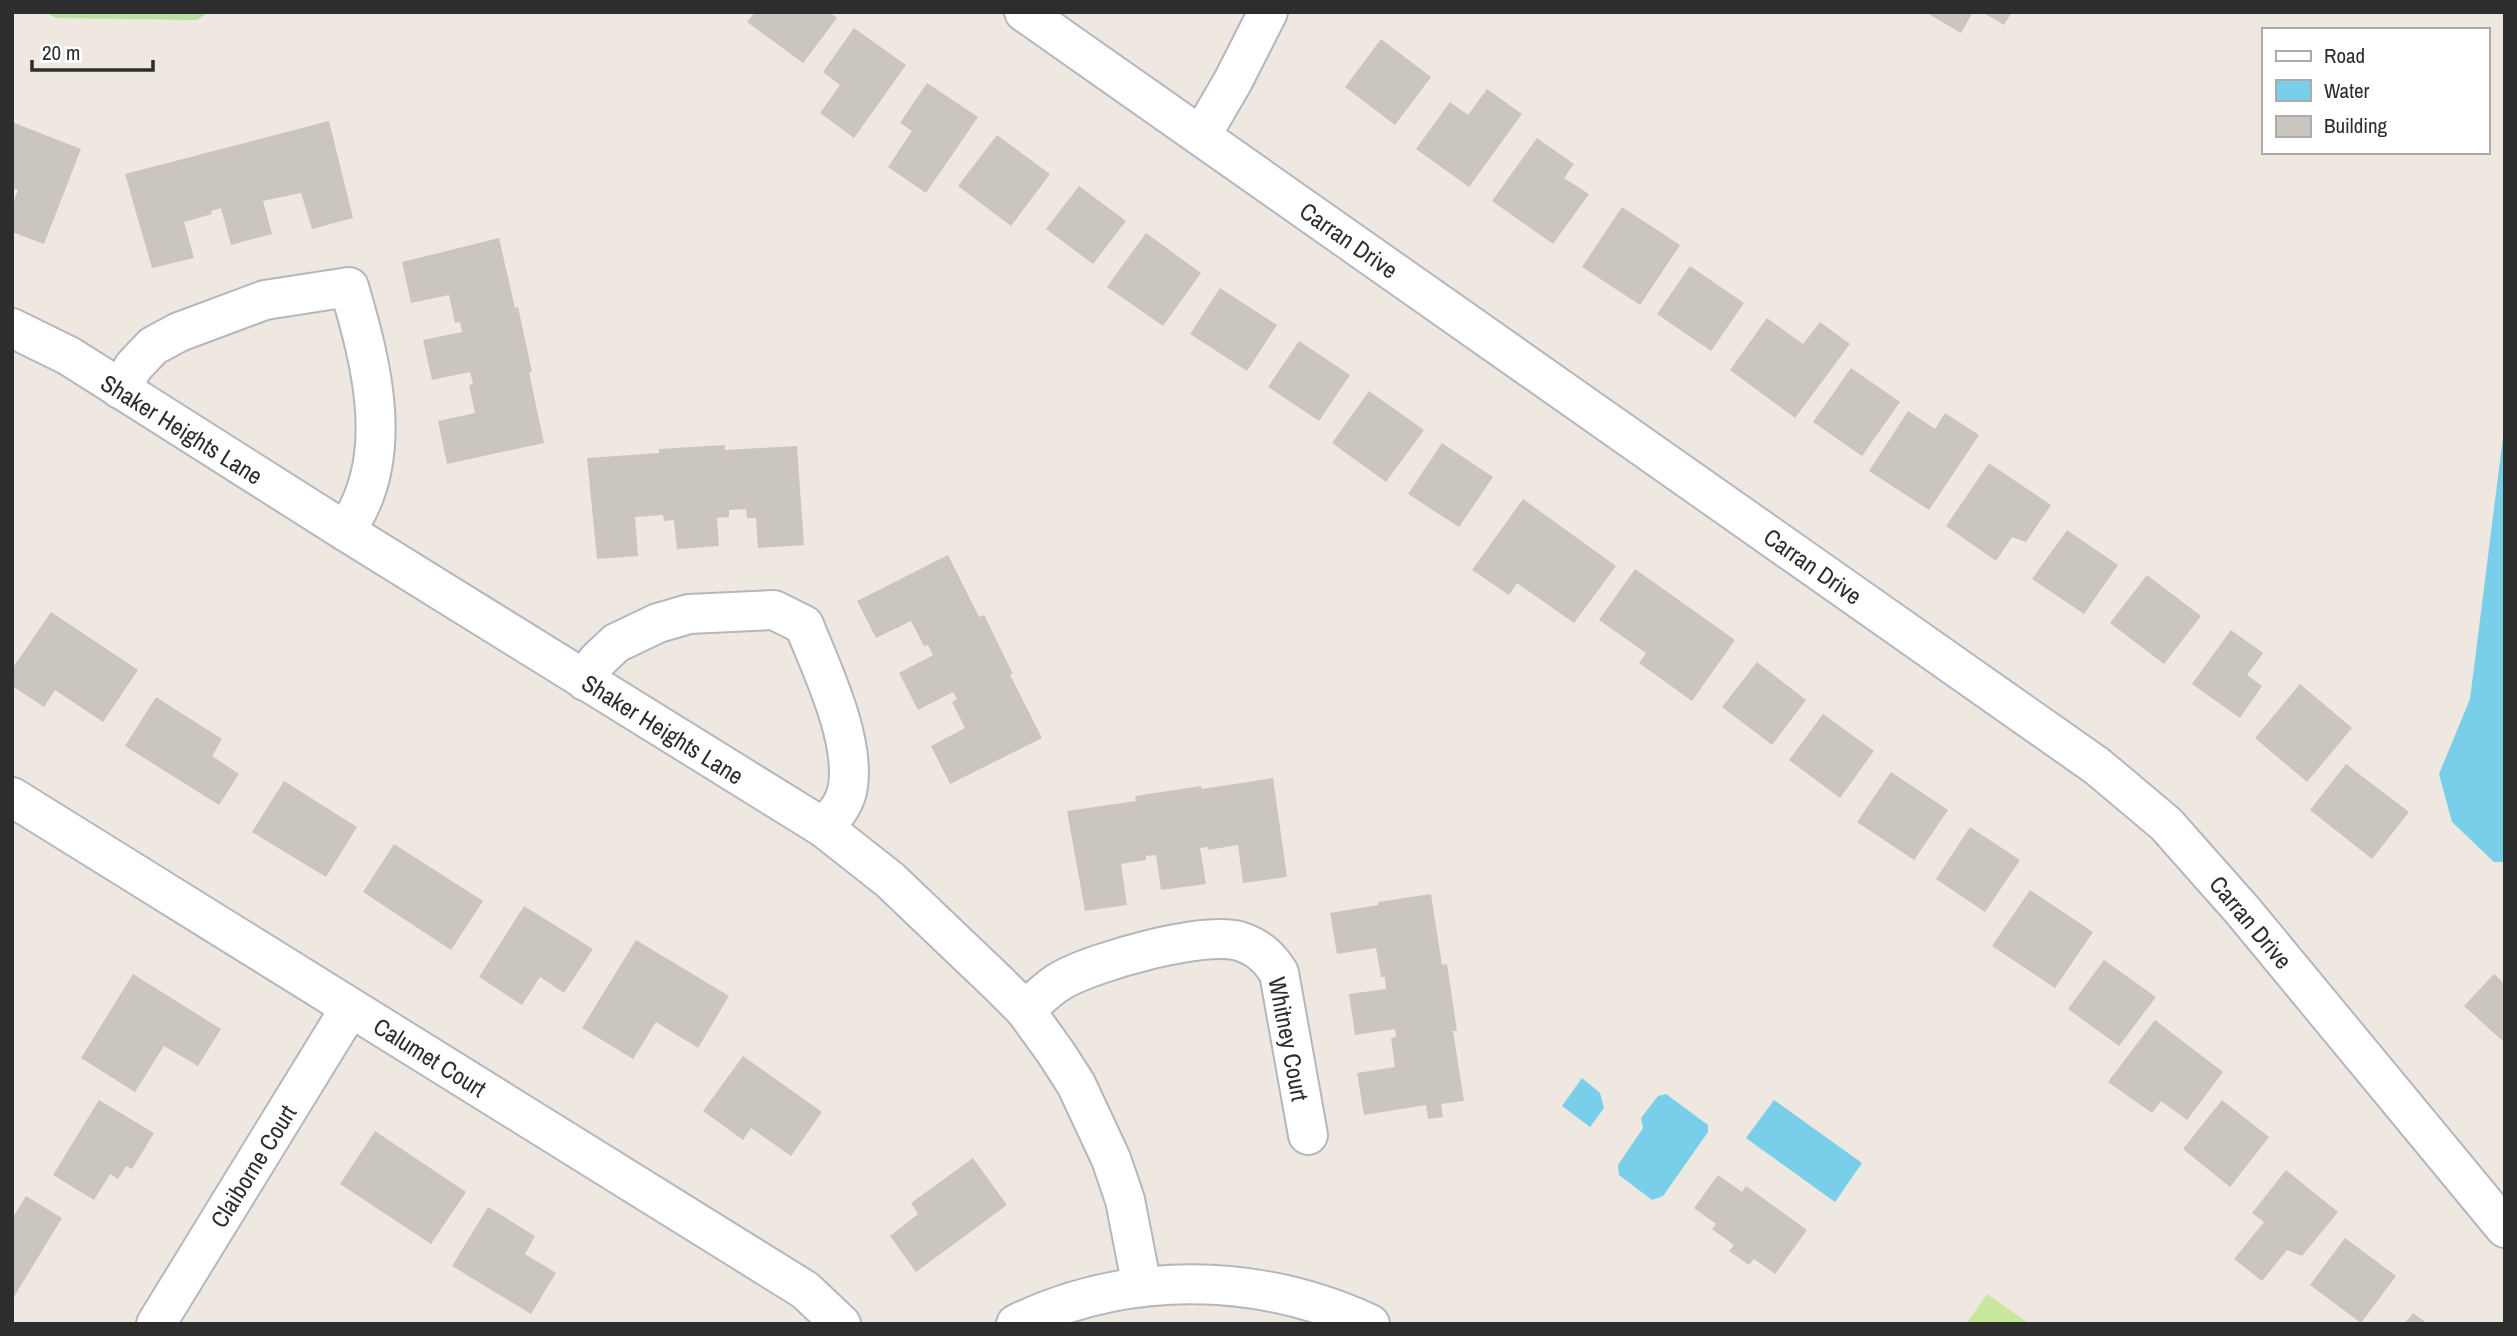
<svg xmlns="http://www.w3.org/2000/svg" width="2517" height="1336" font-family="'Archivo Narrow',sans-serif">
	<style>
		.green { fill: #b8e1a0 }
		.pitch { fill: #cae89d }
		.water { fill: #79cfea }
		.building { fill: #cac6bf }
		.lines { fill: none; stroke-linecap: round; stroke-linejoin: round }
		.minor-casing { stroke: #b4b7c0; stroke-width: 42 }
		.minor { stroke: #fff; stroke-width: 38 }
		.labels { text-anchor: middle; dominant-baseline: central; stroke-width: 7; stroke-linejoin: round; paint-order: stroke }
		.street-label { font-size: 24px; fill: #2d2d2d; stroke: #fff }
	</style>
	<rect width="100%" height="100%" fill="#eee8e1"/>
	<path class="green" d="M 45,12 L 209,12 L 197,20 L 56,18 Z"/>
	<path class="pitch" d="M 1987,1294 L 2030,1324 L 1966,1324 Z"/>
	<g class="water">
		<path d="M 2505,421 L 2505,862 L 2494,862 L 2452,822 L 2439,774 L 2470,699 Z"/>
		<path d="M 1582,1078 L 1600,1093 L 1604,1108 L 1590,1127 L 1562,1106 Z"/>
		<path d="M 1666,1094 L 1708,1125 L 1708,1132 L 1663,1196 L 1652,1200 L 1619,1175 L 1618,1165 L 1643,1128 L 1641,1118 L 1658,1096 Z"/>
		<path d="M 1774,1100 L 1862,1163 L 1835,1202 L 1746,1138 Z"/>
	</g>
	<g class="building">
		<path d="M 755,12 L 829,12 L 837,18 L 803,63 L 747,22 Z"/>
		<path d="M 1925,12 L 1973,12 L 1961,33 Z"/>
		<path d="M 1982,12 L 2012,12 L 2004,25 Z"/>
		<path d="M 854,28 L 906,65 L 854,138 L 820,113 L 840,85 L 823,72 Z"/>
		<path d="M 1381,39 L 1431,77 L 1395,125 L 1345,87 Z"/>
		<path d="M 927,83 L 978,117 L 926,193 L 888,167 L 912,131 L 900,123 Z"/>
		<path d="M 1487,89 L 1522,114 L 1469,187 L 1416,149 L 1450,102 L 1468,115 Z"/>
		<path d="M 329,121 L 353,218 L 312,229 L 301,193 L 263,201 L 272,234 L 231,245 L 221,208 L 211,211 L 212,214 L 184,222 L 194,258 L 152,268 L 125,174 Z"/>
		<path d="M 12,122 L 81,149 L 44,244 L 12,232 L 12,206 L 18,190 L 12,188 Z"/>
		<path d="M 997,135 L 1050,174 L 1011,226 L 958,186 Z"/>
		<path d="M 1537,138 L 1574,164 L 1564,178 L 1589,194 L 1553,244 L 1492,201 Z"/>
		<path d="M 1079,186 L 1126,221 L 1093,264 L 1046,229 Z"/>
		<path d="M 1622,207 L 1680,245 L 1640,305 L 1582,267 Z"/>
		<path d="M 1146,233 L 1201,273 L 1163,326 L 1107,287 Z"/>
		<path d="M 499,238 L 515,308 L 518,307 L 532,372 L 529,372 L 544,443 L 447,464 L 438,421 L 475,413 L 469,385 L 473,384 L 470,372 L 432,380 L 423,340 L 462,332 L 460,322 L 455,323 L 449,295 L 411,303 L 402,262 Z"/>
		<path d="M 1690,266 L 1744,303 L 1711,351 L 1657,314 Z"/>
		<path d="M 1220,288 L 1277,325 L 1247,371 L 1190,334 Z"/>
		<path d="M 1767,318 L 1803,344 L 1820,322 L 1850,344 L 1795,418 L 1730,370 Z"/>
		<path d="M 1299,341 L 1350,375 L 1319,421 L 1268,387 Z"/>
		<path d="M 1851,368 L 1900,402 L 1862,456 L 1813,422 Z"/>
		<path d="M 1369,391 L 1424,430 L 1386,482 L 1332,443 Z"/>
		<path d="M 1908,411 L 1935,429 L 1945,413 L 1979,435 L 1929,510 L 1869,471 Z"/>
		<path d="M 1442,443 L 1493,477 L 1459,527 L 1408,494 Z"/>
		<path d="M 725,445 L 725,450 L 797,446 L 804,545 L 758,548 L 756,518 L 747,518 L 746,509 L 729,510 L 729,517 L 717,518 L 719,546 L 677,549 L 674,520 L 664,521 L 663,515 L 635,517 L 638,556 L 597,559 L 587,458 L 659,453 L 659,449 Z"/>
		<path d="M 1989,463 L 2051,505 L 2026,542 L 2012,537 L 1996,561 L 1946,526 Z"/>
		<path d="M 1523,499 L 1616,566 L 1574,623 L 1517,583 L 1509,595 L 1472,570 Z"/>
		<path d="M 2067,530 L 2118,565 L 2084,614 L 2032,579 Z"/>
		<path d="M 948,555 L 979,617 L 984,615 L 1013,674 L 1010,675 L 1042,738 L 950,784 L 931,746 L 965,728 L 952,702 L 957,699 L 953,692 L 918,710 L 899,673 L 933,655 L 928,645 L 924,646 L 911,621 L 876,638 L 857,601 Z"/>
		<path d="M 1635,569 L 1735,640 L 1692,701 L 1639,663 L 1646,653 L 1599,620 Z"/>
		<path d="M 2147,575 L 2201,616 L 2164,664 L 2110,623 Z"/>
		<path d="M 51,612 L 138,670 L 103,722 L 55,690 L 44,707 L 12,686 L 12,669 Z"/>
		<path d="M 2231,630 L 2263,653 L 2247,675 L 2262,686 L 2240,718 L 2192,684 Z"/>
		<path d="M 1757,662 L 1806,700 L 1772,745 L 1722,707 Z"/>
		<path d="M 2300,684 L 2352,728 L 2307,782 L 2255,738 Z"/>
		<path d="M 156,697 L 222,739 L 212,756 L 239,774 L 219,805 L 125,746 Z"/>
		<path d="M 1823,714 L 1874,751 L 1840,798 L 1789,760 Z"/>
		<path d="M 2346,764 L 2409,812 L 2372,859 L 2310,810 Z"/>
		<path d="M 1891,772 L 1948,810 L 1914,860 L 1857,822 Z"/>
		<path d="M 1273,778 L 1287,877 L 1243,883 L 1238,845 L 1208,850 L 1208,847 L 1200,848 L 1206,884 L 1161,890 L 1156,855 L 1146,856 L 1146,860 L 1121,864 L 1127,905 L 1085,911 L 1067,811 L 1136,801 L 1135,796 L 1201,786 L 1202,789 Z"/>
		<path d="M 284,781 L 357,827 L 326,877 L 252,832 Z"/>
		<path d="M 1970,827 L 2020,860 L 1985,912 L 1936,879 Z"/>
		<path d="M 394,844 L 483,901 L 451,950 L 363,892 Z"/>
		<path d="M 2030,890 L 2093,932 L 2055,988 L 1992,946 Z"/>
		<path d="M 1431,894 L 1442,965 L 1447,964 L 1457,1031 L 1453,1031 L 1464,1101 L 1441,1104 L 1443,1117 L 1428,1119 L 1426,1105 L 1364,1115 L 1357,1073 L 1395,1067 L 1391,1038 L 1396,1037 L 1395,1029 L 1355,1035 L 1349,994 L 1386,989 L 1385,977 L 1381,977 L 1376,948 L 1337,954 L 1330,913 L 1378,905 L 1378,902 Z"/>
		<path d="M 524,906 L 593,949 L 564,993 L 540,977 L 522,1005 L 479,977 Z"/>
		<path d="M 636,940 L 729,996 L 698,1048 L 656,1022 L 633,1059 L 582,1028 Z"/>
		<path d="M 2104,960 L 2156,997 L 2119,1046 L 2068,1009 Z"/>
		<path d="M 133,974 L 221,1029 L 198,1066 L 164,1046 L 135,1092 L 81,1058 Z"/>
		<path d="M 2494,974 L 2505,984 L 2505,1043 L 2464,1006 Z"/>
		<path d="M 2155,1020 L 2223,1072 L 2187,1120 L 2161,1101 L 2152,1113 L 2108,1082 Z"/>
		<path d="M 743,1056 L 822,1112 L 791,1156 L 751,1128 L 743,1140 L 703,1111 Z"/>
		<path d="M 99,1100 L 154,1133 L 132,1169 L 126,1166 L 118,1179 L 110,1174 L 94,1200 L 53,1175 Z"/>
		<path d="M 2222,1100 L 2269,1137 L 2230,1187 L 2183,1149 Z"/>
		<path d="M 375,1131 L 466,1192 L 431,1244 L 340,1184 Z"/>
		<path d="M 973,1158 L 1007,1205 L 916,1272 L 890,1236 L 918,1214 L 911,1203 Z"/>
		<path d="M 2286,1170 L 2338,1212 L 2302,1256 L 2287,1250 L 2262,1281 L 2234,1259 L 2264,1222 L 2252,1213 Z"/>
		<path d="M 1718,1175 L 1742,1192 L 1746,1186 L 1807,1230 L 1775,1274 L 1754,1259 L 1749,1265 L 1729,1251 L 1734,1245 L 1712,1229 L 1716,1224 L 1694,1208 Z"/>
		<path d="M 26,1196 L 62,1218 L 12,1300 L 12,1219 Z"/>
		<path d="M 488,1207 L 535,1236 L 525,1254 L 556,1273 L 531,1314 L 452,1266 Z"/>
		<path d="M 2345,1238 L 2396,1276 L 2361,1323 L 2310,1285 Z"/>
		<path d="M 2413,1313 L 2428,1324 L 2404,1324 Z"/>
	</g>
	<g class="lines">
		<defs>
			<g id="minor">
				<path d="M 1024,12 L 2097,766 L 2166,824 L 2243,911 L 2505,1228"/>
				<path d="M 1201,136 L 1233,81 L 1268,12"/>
				<path d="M 12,328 L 69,356 L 345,531 L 824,828 L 890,880 L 999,984 L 1025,1010 L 1056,1053 L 1076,1084 L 1111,1159 L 1125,1200 L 1142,1287"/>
				<path d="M 120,389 L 134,366 L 153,346 L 179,332 L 265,300 L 349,287 C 372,365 397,460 345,531"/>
				<path d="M 585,681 L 597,661 L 616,643 L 658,623 L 689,614 L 774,610 L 804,625 C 822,670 855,738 848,786 C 846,803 835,815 824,828"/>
				<path d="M 12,797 L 805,1290 L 841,1324"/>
				<path d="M 1025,1010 C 1037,1000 1049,987 1062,980 C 1096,961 1203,931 1239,941 C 1258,947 1269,957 1279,973 L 1308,1135"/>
				<path d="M 156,1324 L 350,1008"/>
				<path d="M 1016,1324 C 1127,1270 1258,1272 1370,1324"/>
			</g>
		</defs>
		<use href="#minor" class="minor-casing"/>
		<use href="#minor" class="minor"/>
	</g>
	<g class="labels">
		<g class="street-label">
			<text transform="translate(1349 240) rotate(35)">Carran Drive</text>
			<text transform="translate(182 429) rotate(32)">Shaker Heights Lane</text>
			<text transform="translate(1813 566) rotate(35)">Carran Drive</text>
			<text transform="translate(663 729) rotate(32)">Shaker Heights Lane</text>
			<text transform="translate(2251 922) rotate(50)">Carran Drive</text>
			<text transform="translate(1289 1039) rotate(79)">Whitney Court</text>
			<text transform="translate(430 1057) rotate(32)">Calumet Court</text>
			<text transform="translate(253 1166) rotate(-58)">Claiborne Court</text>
		</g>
	</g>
	<rect width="2517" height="1336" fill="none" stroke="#2d2d2d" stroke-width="28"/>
	<rect x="2262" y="28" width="228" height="126" fill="#ffffff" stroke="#ababab" stroke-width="2"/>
	<rect x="2276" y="51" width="35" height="10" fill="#ffffff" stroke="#ababab" stroke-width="2"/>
	<text x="2324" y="63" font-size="21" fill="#2d2d2d">Road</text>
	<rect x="2276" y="80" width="35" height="21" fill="#79cfea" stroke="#ababab" stroke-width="2"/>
	<text x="2324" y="98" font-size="21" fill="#2d2d2d">Water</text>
	<rect x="2276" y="116" width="35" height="21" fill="#cac6bf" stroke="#ababab" stroke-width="2"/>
	<text x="2324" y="133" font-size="21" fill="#2d2d2d">Building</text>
	<path d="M32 60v10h121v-10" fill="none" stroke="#2d2d2d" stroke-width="3.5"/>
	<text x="42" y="60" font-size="21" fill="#2d2d2d" stroke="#ffffff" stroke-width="5" paint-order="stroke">20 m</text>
</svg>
